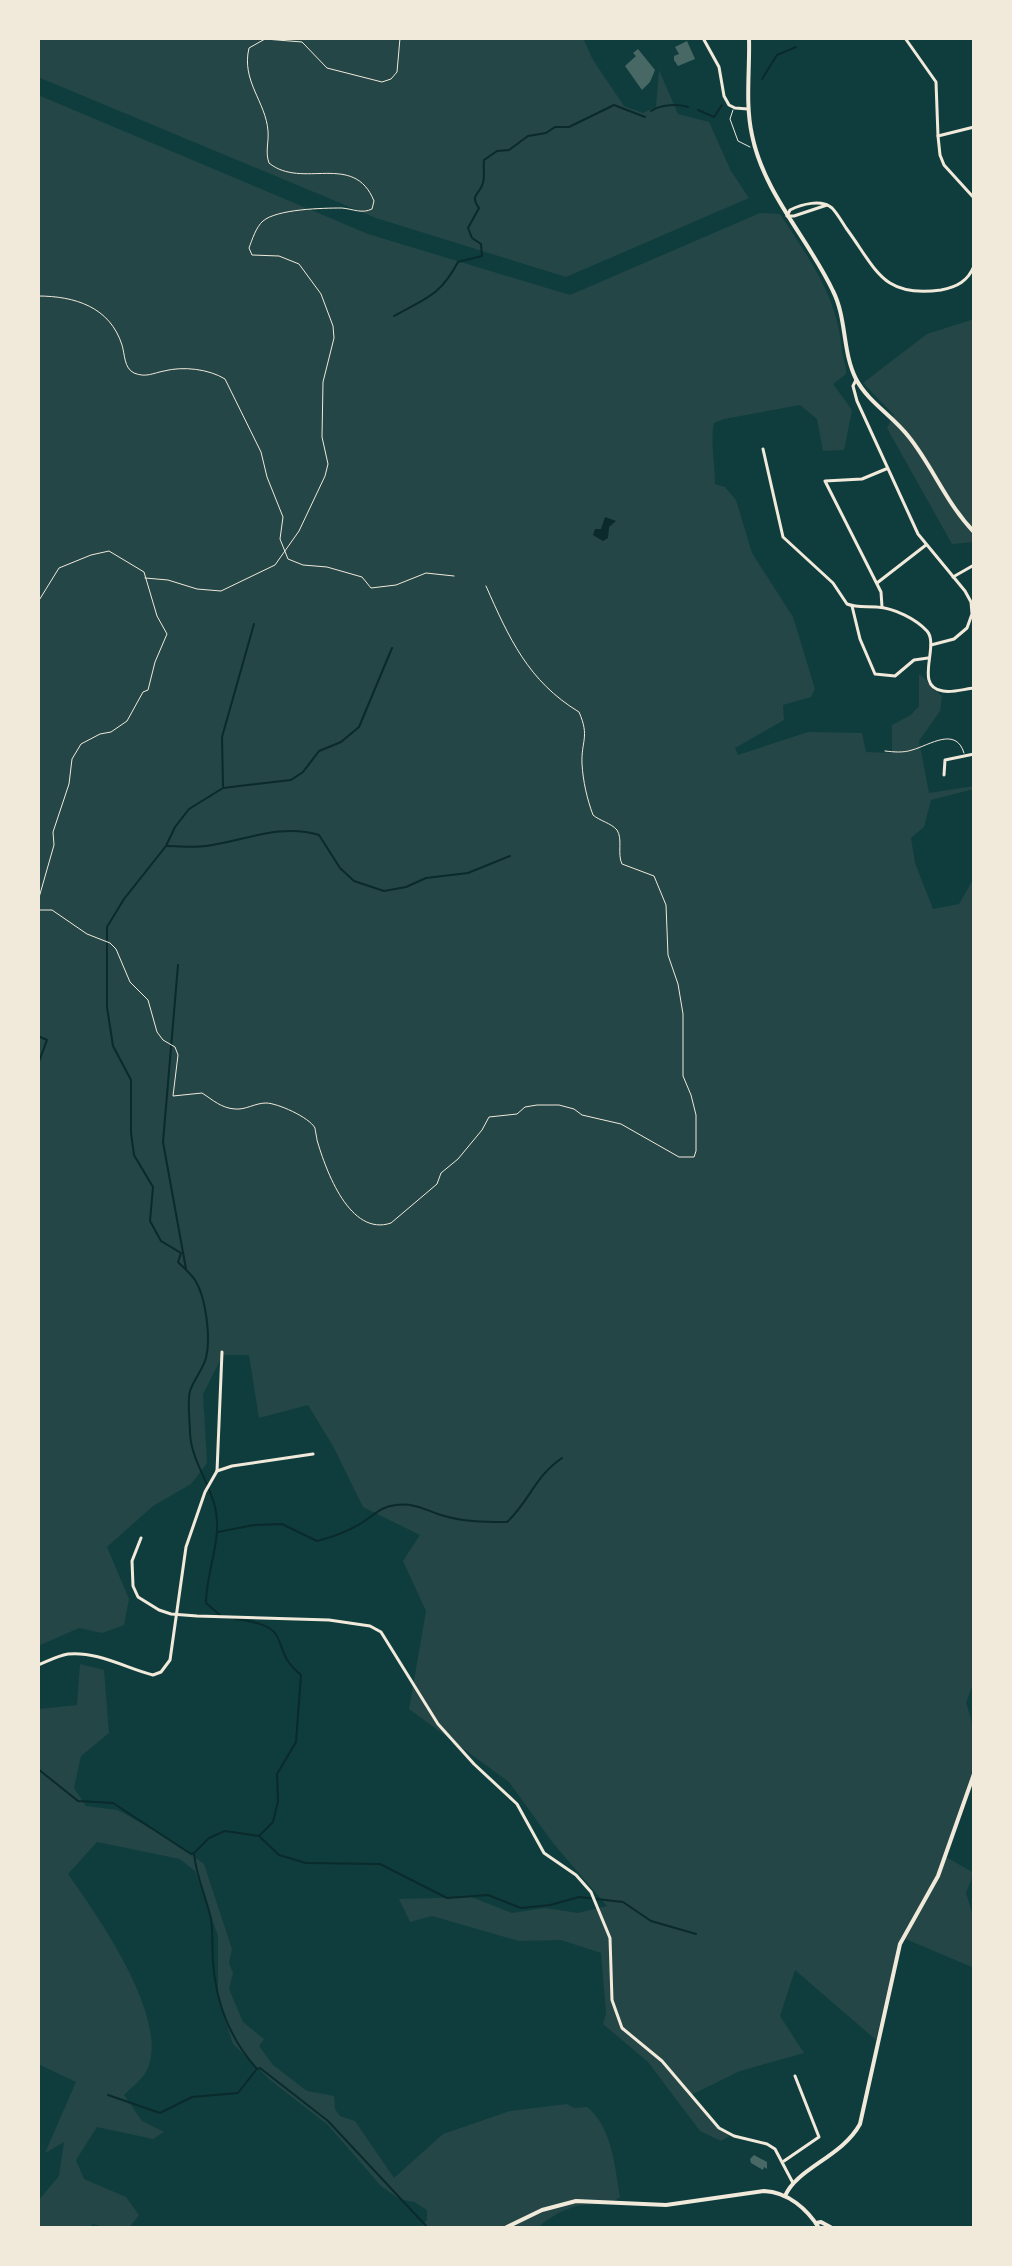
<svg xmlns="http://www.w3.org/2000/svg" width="1012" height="2266" font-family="Barlow,sans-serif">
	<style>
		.green { fill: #244646 }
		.water { fill: #0a2a2b }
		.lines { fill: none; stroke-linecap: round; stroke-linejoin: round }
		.stream { stroke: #0a2a2b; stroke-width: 2 }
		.building { fill: #486865 }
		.path { stroke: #f1e9da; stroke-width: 1 }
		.service { stroke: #f1e9da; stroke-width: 1 }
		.minor { stroke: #f1e9da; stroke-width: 3 }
		.secondary { stroke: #f1e9da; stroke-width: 4 }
	</style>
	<rect width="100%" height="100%" fill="#0f3d3e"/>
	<g class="green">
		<path d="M 38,38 L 583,38 L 593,60 L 624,106 L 643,113 L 656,107 L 659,70 L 678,114 L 709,122 L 731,171 L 749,198 L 566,277 L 376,218 L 38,77 Z"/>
		<path d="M 38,95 L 368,234 L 570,295 L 760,213 L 780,214 C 809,259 837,295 842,350 C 842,358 847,365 846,374 L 833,384 L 852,410 L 844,450 L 823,451 L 817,419 L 800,405 L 724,419 L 714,423 C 710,437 715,466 715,484 L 725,487 L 736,500 L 752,553 L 793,617 L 815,689 L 811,697 L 783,705 L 784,720 L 735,748 L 738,755 L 808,732 L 862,733 L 866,752 L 892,753 L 892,725 L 911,715 L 919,706 L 919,674 C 927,679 932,689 942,696 L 940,711 L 919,741 L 929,793 L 974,786 L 974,789 L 931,800 L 924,827 L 911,838 L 915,863 L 933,909 L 959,904 L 974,878 L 974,1681 L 966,1703 C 987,1761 965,1803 946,1857 L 974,1873 L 966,1893 L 974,1919 L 974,1968 L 901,1937 L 876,2040 L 795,1970 L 780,2016 L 804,2053 L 740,2071 L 691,2095 L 714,2124 L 732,2135 L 721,2141 L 700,2131 L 648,2062 L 603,2024 L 606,2013 L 601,1953 L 561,1940 L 519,1941 L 432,1916 L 410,1922 L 399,1899 L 471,1897 L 512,1913 L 545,1908 L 578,1913 L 607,1906 L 553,1843 L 509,1782 L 409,1709 L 426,1611 L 403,1561 L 420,1535 L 363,1507 L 333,1446 L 308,1405 L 259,1418 L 249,1355 L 223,1355 L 203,1394 L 207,1463 L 191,1484 L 153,1506 L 107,1547 L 129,1599 L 124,1625 L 102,1633 L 79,1628 L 38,1646 Z"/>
		<path d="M 974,319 L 974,542 L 952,544 L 887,428 L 894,415 L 863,383 L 927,334 Z"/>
		<path d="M 80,1664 L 104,1670 L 109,1733 L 81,1756 L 74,1788 L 86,1806 L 118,1810 L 174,1842 L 204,1864 L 232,1949 L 229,1963 L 233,1973 L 229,1989 L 243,2022 L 264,2039 L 259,2046 L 273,2065 L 307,2091 L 334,2096 L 335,2109 L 340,2116 L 355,2121 L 394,2178 L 443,2134 L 510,2111 L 567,2104 L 574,2108 L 587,2107 C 612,2126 615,2168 620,2197 C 606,2207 600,2203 583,2205 C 566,2207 550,2217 537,2228 L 420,2228 L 427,2220 L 427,2210 L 414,2202 L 399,2199 L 381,2186 L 328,2125 L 269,2079 L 233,2044 L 218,1998 L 218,1936 L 195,1871 L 180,1859 L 97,1842 L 68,1874 C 97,1915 173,2022 146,2072 C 141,2080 131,2088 124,2095 L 142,2121 L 164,2132 L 153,2139 L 97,2127 L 76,2160 L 84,2179 L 126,2197 L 139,2215 L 129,2228 L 107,2228 L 93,2224 L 88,2228 L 38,2228 L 38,2201 L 59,2176 L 64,2142 L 45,2153 L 76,2082 L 38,2064 L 38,1709 L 77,1705 Z"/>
	</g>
	<path class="water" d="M 605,517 L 616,521 L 609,527 L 608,538 L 603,541 L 593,535 L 595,529 L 601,529 Z"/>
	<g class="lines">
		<g class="stream">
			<path d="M 762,79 L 777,55 L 796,47"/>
			<path d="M 698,110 L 714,117 L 722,105"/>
			<path d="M 651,111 C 661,104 678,104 688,107"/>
			<path d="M 394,316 C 426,298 440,296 458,262 L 482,256 L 481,244 L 472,238 L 468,228 L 479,208 C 469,194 480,195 483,183 C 485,176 483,167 484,160 L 497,151 L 509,150 L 528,136 L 546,133 L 555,127 L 569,127 L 614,105 L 645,117"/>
			<path d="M 223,786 L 222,737 L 254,624"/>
			<path d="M 167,846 C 180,846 193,848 206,846 C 243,841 281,823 319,835 L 340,868 L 354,881 L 384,891 L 406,887 L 426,878 L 468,873 L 510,856"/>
			<path d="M 178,965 L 163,1142 L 186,1269"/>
			<path d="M 38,1036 L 47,1040 L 38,1064"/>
			<path d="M 218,1532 L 254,1525 L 282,1524 L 317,1541 C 333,1537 349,1531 363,1522 C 374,1515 382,1506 396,1505 C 412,1503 424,1509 438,1514 C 460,1522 485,1522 507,1522 C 529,1502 535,1476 562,1458"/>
			<path d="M 221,1616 L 206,1603 C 206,1571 223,1539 215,1507 C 209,1482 191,1459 190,1433 C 190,1421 187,1403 190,1391 C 194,1379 203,1369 206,1358 C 211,1338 206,1297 195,1280 C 191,1274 184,1268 178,1262 L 181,1253 L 161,1241 L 150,1221 L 153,1187 L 134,1155 L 131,1133 L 131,1080 L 113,1046 L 107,1007 L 107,927 L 124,899 L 166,846 L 175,827 L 189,809 L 223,788 L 291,780 L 303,772 L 319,751 L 341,742 L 359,727 L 392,648"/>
			<path d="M 235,1619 C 298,1626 266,1647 301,1675 L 296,1742 L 277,1774 L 278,1801 L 273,1822 L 259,1836"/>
			<path d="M 38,1769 L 78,1801 L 113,1803 L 191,1854 L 194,1853"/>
			<path d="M 108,2095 L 160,2113 L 192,2097 L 238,2093 L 256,2070"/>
			<path d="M 428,2228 L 328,2121 L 260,2068 L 257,2069 C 230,2039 216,2003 213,1962 C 212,1948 213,1933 211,1919 C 206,1896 196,1877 194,1853 L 209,1838 L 225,1831 L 259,1836 L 279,1855 L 306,1863 L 380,1864 L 447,1898 L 488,1895 L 521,1908 L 550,1905 L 579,1897 L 623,1902 L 651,1921 L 696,1934"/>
		</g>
	</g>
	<g class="building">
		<path d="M 687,41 L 695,59 L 678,66 L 674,60 L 674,56 L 679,54 L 675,47 Z"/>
		<path d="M 638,49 L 655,70 L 650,82 L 642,90 L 625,66 L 636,56 L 633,53 Z"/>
		<path d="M 754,2155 L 767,2162 L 767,2169 L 764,2167 L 763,2170 L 751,2163 L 750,2159 Z"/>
	</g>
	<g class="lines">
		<g class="path">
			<path d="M 38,296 C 75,296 110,307 122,345 C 125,355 124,368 134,373 C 146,378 153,373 164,371 C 183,366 209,369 225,379 L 261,452 L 267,477 L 283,517 L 280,539 L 288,559 L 303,565 L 327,567 L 362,577 L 371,588 L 396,585 L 426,573 L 454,576"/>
			<path d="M 145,578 L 168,580 L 197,589 L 221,591 L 275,565 L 299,531 L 325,476 L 328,464 L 322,437 L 323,382 L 334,338 L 333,326 L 321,294 L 299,264 L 279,256 L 252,255 L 249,248 C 252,240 256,227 263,221 C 277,209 323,208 342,208 C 353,209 362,214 372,209 L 374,201 C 354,151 302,190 269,163 C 265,152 269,142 268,131 C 266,102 241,81 249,48 L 265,39 L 302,42 L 327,68 L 382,82 L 391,79 L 397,72 L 400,38"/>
			<path d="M 38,602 L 59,568 L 91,555 L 109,551 L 144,572 L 157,616 L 167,634 L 155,662 L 148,690 L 143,692 L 127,721 L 111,732 L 100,734 L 81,744 L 72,759 L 69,784 L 53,832 L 54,845 L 38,901"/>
			<path d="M 38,910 L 52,910 L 87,934 L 110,943 L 116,949 L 130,982 L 148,1000 L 157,1032 L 163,1040 L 175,1047 L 178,1055 L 173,1096 L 202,1093 C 213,1100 221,1108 235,1109 C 246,1110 255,1103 266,1103 C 277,1103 309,1117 315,1128 C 315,1129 317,1139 317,1140 C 326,1171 350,1237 391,1223 L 437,1184 L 441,1173 L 458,1159 L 482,1130 L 489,1117 L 517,1114 L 525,1107 L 537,1105 L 559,1105 L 574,1109 L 582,1115 L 621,1124 L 679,1157 L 694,1157 L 696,1151 L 696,1115 L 691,1095 L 683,1076 L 683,1014 L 678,984 L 668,955 L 666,905 L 654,876 L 622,864 C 617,854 623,839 617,830 C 611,823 600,821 593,815 C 587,799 583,781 582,764 C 581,741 590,737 579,712 C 528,681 509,638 486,586"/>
		</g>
		<g class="service">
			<path d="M 733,110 L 730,119 L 738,141 L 750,147"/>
			<path d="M 885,751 C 894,752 903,753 912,750 C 930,745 956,726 964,753"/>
		</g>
		<g class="minor">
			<path d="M 703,38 L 719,67 L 724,96 L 729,105 L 735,108 L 748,109"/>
			<path d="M 905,38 L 936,82 L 938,136 L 940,155 L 944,165 L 974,198"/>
			<path d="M 938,136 L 974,127"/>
			<path d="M 787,216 L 790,210 C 802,204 821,199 832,208 C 837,213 842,222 846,228 C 877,270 882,298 941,290 C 957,287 968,281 974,266"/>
			<path d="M 788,216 L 794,216 L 827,205"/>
			<path d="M 856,380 L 853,386 L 857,401 L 918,534 L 965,591 L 971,602 L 972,614 L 967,628 L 954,639 L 931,645"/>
			<path d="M 763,449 L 783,537 L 833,583 L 847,604 C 857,608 867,606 877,607 C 894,608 916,619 927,631 C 940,646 913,687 943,691 C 952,693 964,689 974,688"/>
			<path d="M 953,577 L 974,565"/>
			<path d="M 877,583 L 926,545"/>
			<path d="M 852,606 L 860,639 L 875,674 L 895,676 L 914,660 L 928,658"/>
			<path d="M 882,607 L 881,592 L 825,481 L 862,479 L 886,469"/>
			<path d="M 944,775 L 945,760 L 974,754"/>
			<path d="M 217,1471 L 232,1466 L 313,1454"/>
			<path d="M 141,1538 L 132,1561 L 133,1586 L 138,1597 L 159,1610 L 171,1614 L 197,1616 L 329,1620 L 370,1626 L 381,1632 L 438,1724 L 474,1764 L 517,1804 L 544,1853 L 576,1875 L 591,1892 L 610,1938 L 612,2000 L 622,2028 L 662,2061 L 719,2128 L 734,2136 L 767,2144 L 775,2149 L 793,2183"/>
			<path d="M 38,1665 C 48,1661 57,1656 68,1654 C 97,1651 126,1668 153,1675 L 161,1672 L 170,1660 L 186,1547 L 205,1492 L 217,1471 L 222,1352"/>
			<path d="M 784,2161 L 819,2137 L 795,2076"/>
		</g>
		<g class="secondary">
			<path d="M 749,38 C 750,70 745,103 752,135 C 764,194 808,238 833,291 C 847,319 842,351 856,379 C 868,402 893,416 909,437 C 933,467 946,503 974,532"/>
			<path d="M 785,2196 C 797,2168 842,2157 860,2124 L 900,1944 L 938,1876 L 974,1774"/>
			<path d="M 816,2223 L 821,2222 L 832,2228"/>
			<path d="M 505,2228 L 542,2210 L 576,2201 L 666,2205 L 764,2191 C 788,2192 807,2209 819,2228"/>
		</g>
	</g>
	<rect width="1012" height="2266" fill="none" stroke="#f1e9da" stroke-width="80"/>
</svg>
